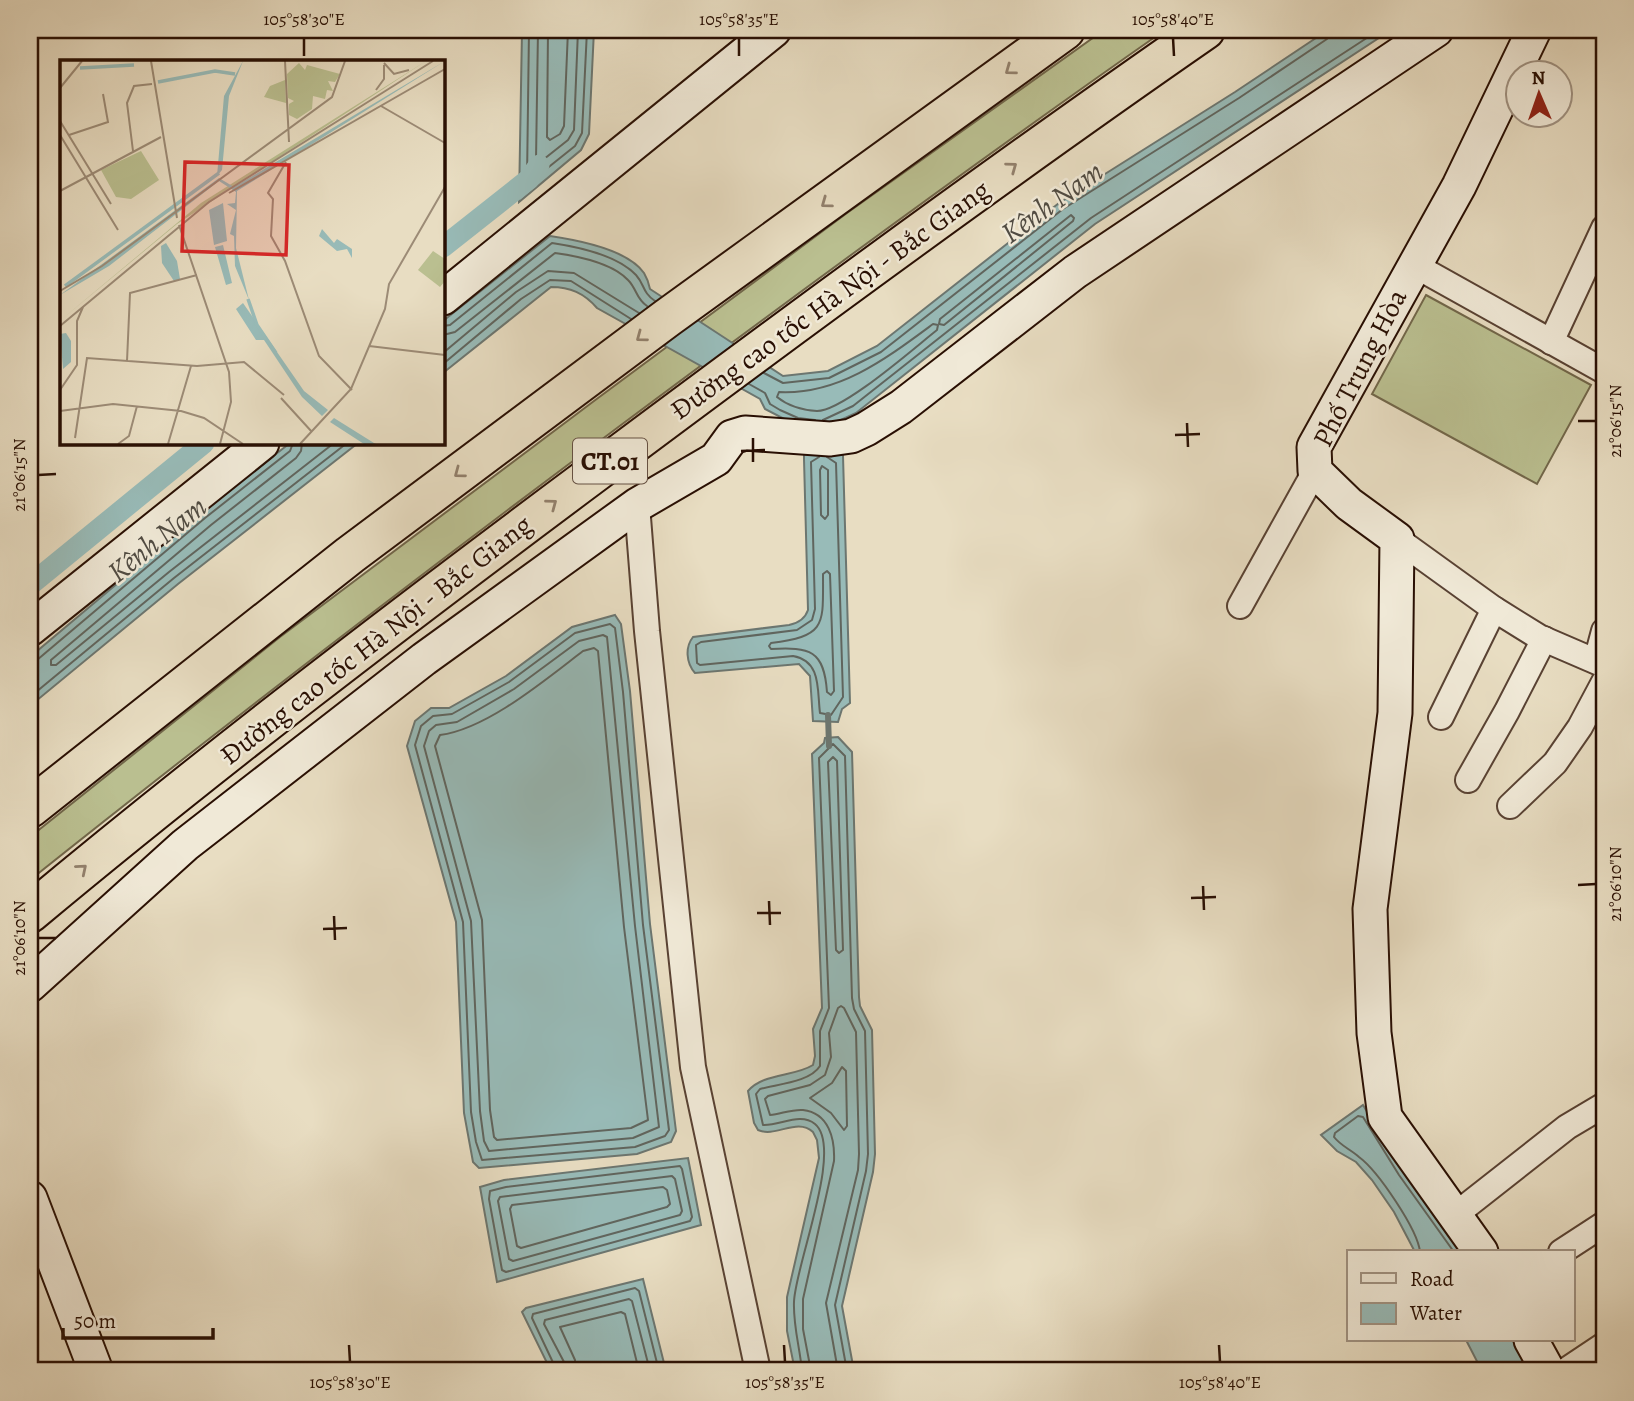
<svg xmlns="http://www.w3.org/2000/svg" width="1634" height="1401" font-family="Alegreya,serif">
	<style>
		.grass { fill: #babf90; stroke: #72674a; stroke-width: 2 }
		.water { fill: #98bbb8; stroke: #6c7670; stroke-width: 2 }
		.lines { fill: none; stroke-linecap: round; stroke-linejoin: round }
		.shore { stroke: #60655e; stroke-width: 2 }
		.stream { stroke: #6c7670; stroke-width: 6 }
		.canal { stroke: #98bbb8; stroke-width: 21 }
		.street-casing { stroke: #594233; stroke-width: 28 }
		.secondary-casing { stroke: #290f03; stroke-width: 37 }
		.highway-casing { stroke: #290f03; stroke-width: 42 }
		.street { stroke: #f0e9d7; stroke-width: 24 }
		.secondary { stroke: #f0e9d7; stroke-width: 33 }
		.highway { stroke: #e8ddc2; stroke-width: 38 }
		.oneway { stroke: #92806c }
		.ticks { fill: none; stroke: #290f03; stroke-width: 2.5 }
		.labels { text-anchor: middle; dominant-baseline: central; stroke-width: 5; stroke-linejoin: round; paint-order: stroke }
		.shield { fill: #f0e9d7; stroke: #655043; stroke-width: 2 }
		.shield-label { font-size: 26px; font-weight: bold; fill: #290f03 }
		.street-label { font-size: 28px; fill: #290f03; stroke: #f0e9d7 }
		.water-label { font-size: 30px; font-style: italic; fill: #504b42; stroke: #f0e9d7 }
		.inset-river { fill: none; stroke: #98bbb8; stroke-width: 3.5 }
		.inset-road { fill: none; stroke: #9c8b76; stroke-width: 2 }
		.view { fill: #d62828; fill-opacity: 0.15; stroke: #d62828; stroke-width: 3.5 }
		.inset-edge { fill: none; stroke: #290f03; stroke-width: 3.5 }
		.neatline { fill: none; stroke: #290f03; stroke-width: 2.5 }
		.ticks-label { font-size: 18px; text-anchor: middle; fill: #290f03 }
	</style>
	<rect width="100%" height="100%" fill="#e8ddc2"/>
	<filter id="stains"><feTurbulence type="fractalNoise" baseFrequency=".00286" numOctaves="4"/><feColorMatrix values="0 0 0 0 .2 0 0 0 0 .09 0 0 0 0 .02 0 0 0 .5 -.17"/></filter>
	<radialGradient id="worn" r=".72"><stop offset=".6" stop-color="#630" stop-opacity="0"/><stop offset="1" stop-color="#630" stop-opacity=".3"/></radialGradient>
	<g class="grass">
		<path d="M 1104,30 L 1165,30 C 980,159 798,293 617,428 C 419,576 223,726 30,880 L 30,837 L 280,637 L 594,401 L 847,213 Z"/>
		<path d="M 1426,295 L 1591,385 L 1537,484 L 1372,394 Z"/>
	</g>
	<g class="water">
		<path d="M 522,30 L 594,30 L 589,134 L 581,150 L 519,202 Z"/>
		<path d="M 1328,30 L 1391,30 L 1095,224 L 856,413 L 834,423 L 843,456 L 850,703 L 842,709 L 838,722 L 813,721 L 810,676 L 799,664 L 695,673 C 686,663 685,647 693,637 L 789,625 C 799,623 805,619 808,610 L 804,459 L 804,455 L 808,452 L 796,425 L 765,409 L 760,399 L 597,308 C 584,293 570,287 551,287 L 443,373 L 443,321 L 550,236 C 577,240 628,250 644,273 C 647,278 649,284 650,289 L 783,376 L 828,371 L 877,346 L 1059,203 L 1235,92 Z"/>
		<path d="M 290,443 L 358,443 L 178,584 L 30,706 L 30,657 L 201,513 Z"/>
		<path d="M 615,615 L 621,624 L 630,691 L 650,924 L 676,1131 L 671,1142 L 637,1154 L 479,1168 L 473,1162 L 464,1113 L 456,922 L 407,746 L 415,721 L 431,708 L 449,708 L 506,676 L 572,627 Z"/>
		<path d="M 838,737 L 852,752 L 859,997 L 860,1006 L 872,1030 L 875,1154 L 873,1172 L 842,1306 L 854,1371 L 795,1371 L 787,1331 L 787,1297 L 819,1158 L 817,1140 L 813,1132 C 797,1117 776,1138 758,1130 L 754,1123 L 748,1091 C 763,1073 794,1077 813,1065 L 815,1056 L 813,1029 L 822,1008 L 812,754 L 824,743 L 825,738 Z"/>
		<path d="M 1363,1105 L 1372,1120 L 1462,1252 L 1415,1252 L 1394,1212 L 1372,1180 L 1356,1162 L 1337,1151 L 1321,1135 Z"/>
		<path d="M 688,1158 L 701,1225 L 497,1282 L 480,1187 L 504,1180 Z"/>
		<path d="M 643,1279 L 666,1371 L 551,1371 L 522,1312 L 526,1308 Z"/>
		<path d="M 1466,1340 L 1520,1340 L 1541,1371 L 1482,1371 Z"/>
	</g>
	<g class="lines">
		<g class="shore">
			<path d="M 529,30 L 527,179 L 530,182 L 575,146 L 582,133 L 587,30"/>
			<path d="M 538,30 L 536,160 L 539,163 L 568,140 L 574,130 L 578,30"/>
			<path d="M 548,30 L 547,137 L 550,140 L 560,134 L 564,126 L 568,30"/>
			<path d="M 1071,215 L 1074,218 L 1073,221 L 944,325 L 939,324 L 940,319 Z"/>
			<path d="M 933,324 L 938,325 L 937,330 C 914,348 843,411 817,411 C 802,410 788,406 777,397 L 779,392 C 839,395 887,358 933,324 Z"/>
			<path d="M 443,326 L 450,325 L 552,243 C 579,247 617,255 636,275 C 645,285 642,292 655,301"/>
			<path d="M 443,335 L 455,332 L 555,253 C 577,256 612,263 628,280 C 637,289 636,299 647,306"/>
			<path d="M 443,353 L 516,292 L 548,271 L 574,273 L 639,313"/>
			<path d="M 443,364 L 521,299 L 550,280 L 571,281 L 631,319"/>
			<path d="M 764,373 L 783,383 L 829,378 L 881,352 L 1063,209 L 1239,98 L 1327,39 L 1330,30"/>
			<path d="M 749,384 L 765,393 L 770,404 L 780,410 L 798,418 L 815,420"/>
			<path d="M 823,420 L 853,406 L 1091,218 L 1379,30"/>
			<path d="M 302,443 L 301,451 L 296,458 L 211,525 L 51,660 L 51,665 L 56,665 L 169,572 L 334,443"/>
			<path d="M 819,457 L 811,462 L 815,609 L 812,620 L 797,630 L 701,642 L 696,645 L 697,663 L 700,665 L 793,656 C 822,661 817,691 820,713 L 831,715 L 843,697 L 836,463 L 827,457"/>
			<path d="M 822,466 L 828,470 L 828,515 L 825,519 L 821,515 L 820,470 Z"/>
			<path d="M 827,571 L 830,574 L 834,691 L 831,695 L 827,692 C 824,650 810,647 771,649 L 769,646 L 771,643 C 827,636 823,625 823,574 Z"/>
			<path d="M 610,624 L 615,628 L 623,692 L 643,925 L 669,1130 L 665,1136 L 635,1147 L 482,1160 L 476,1142 L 471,1112 L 463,922 L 415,745 L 421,726 L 433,716 L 452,714 L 509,682 L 575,633 Z"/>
			<path d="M 603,635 L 607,637 L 635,926 L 659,1127 L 633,1138 L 489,1151 L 484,1141 L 480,1111 L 471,921 L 424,746 L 429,731 L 436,725 L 457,722 L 514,689 L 579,641 Z"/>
			<path d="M 594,648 L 598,651 L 624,927 L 648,1120 L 631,1128 L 497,1140 L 494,1137 L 490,1110 L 482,920 L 435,746 L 440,735 C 487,729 545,680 583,651 Z"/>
			<path d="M 30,662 L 37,660 L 205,518 L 290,451 L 293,443"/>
			<path d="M 30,697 L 174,578 L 347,443"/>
			<path d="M 833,757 L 837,761 L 843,950 L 839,953 L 836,950 L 828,762 Z"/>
			<path d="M 842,1067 L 846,1071 L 847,1126 L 844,1130 L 831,1113 L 810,1098 L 832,1083 Z"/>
			<path d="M 680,1166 L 682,1169 L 692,1217 L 690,1221 L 506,1272 L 502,1270 L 489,1199 L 490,1191 L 506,1187 Z"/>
			<path d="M 672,1176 L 675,1179 L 682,1211 L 680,1215 L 513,1261 L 509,1259 L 498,1201 L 500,1197 Z"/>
			<path d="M 663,1187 L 667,1190 L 670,1204 L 667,1207 L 521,1248 L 517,1246 L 510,1209 L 512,1205 Z"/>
			<path d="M 1420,1252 C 1418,1230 1378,1171 1359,1157 C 1350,1149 1341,1146 1334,1137 L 1335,1133 L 1358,1116 L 1363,1117 L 1399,1175 L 1454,1252"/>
			<path d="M 557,1371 L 532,1318 L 533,1314 L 635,1288 L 639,1291 L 659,1371"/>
			<path d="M 566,1371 L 564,1362 L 544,1324 L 545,1320 L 629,1299 L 632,1301 L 650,1371"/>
			<path d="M 576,1371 L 575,1360 L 560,1327 L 621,1312 L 625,1314 L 639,1371"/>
			<path d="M 802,1371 C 800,1348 793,1326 794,1302 C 795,1265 844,1148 815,1124 C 800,1112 780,1126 763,1125 L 756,1094 L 760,1089 C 778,1084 810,1082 820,1066 L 820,1031 L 829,1008 L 819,758 L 833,744 L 845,756 L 852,998 L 854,1009 L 865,1031 L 868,1154 L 866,1171 L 835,1305 L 847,1371"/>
			<path d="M 811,1371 L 803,1329 L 803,1299 L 834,1161 C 835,1139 829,1113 803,1110 C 792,1109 781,1114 770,1115 L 765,1099 L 768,1096 L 810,1085 L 825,1075 L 831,1057 L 829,1033 L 838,1008 L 841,1006 L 844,1008 L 856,1032 L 859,1154 L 858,1170 L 826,1303 L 838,1371"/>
		</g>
		<path class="stream" d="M 828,715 L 829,746"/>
		<g class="canal">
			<path d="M 443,247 L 529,179 L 539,165"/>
			<path d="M 30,585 L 204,443"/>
		</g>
		<defs>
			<g id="street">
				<path d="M 1414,265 L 1604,371"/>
				<path d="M 1551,342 L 1604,228"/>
				<path d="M 637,505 L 647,631 L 693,1067 L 758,1371"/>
				<path d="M 1397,539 L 1494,609 L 1539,637 L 1604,665"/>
				<path d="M 1240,606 L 1315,471"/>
				<path d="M 1596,661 L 1604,631"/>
				<path d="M 1441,717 L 1494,609"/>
				<path d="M 1468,780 L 1507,711 L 1544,639"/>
				<path d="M 1510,806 L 1555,763 L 1580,727 L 1604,682"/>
				<path d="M 1455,1215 L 1567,1127 L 1604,1105"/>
				<path d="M 1561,1252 L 1604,1224"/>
				<path d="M 1565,1371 L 1604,1345"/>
			</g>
			<g id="secondary">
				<path d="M 443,298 L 774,30"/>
				<path d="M 30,629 L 262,443"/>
				<path d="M 30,985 L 185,845 L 424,659 L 637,505 L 716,459 L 732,437 L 745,433 L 830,439 L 851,436 L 866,429 L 901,407 L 1075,272 L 1436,30"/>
				<path d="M 30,1198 L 96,1371"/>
				<path d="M 1481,1252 L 1385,1117 L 1374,1033 L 1370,909 L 1395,713 L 1397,539 L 1349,504 L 1315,471 L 1314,447 L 1459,186 L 1534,30"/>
				<path d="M 1531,1340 L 1548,1371"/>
			</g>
			<g id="highway">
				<path d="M 30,808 L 350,555 L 667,318 L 1065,30"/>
				<path d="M 30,913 C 211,762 400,618 589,477 C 792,325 997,174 1205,30"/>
			</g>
		</defs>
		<use href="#street" class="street-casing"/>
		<use href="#secondary" class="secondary-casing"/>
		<use href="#highway" class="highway-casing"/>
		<use href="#street" class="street"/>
		<use href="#secondary" class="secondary"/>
		<use href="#highway" class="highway"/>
	</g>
	<defs><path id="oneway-chevron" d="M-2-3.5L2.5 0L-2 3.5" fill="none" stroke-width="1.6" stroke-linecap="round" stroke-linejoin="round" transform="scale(1.75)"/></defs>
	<g class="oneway">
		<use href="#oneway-chevron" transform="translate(1010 70) rotate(144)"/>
		<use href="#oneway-chevron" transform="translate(1012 167) rotate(-36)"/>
		<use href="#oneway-chevron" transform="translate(826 203) rotate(144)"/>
		<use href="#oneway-chevron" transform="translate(641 337) rotate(143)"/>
		<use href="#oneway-chevron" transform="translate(459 473) rotate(143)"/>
		<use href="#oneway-chevron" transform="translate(552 504) rotate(-37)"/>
		<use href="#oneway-chevron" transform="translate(82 869) rotate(-40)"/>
	</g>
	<path class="ticks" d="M 304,38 L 304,56M 739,38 L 739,56M 1173,38 L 1174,56M 1578,421 L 1596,421M 1187,423 L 1188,447M 1175,435 L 1200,434M 753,438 L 753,462M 741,451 L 765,450M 38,475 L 56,474M 1578,885 L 1596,884M 1203,886 L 1204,910M 1191,898 L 1216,897M 769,901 L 770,925M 757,913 L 781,913M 334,916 L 335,940M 323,929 L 347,928M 38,938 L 56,938M 349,1345 L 350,1362M 784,1345 L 785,1362M 1219,1345 L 1220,1362"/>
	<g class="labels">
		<rect class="shield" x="573" y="438.5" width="74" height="45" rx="5"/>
		<g class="shield-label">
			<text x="610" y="461">CT.01</text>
		</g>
		<g class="street-label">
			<text transform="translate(830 300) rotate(-36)">Đường cao tốc Hà Nội - Bắc Giang</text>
			<text transform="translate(1360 368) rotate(-63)">Phố Trung Hòa</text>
			<text transform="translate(376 640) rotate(-38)">Đường cao tốc Hà Nội - Bắc Giang</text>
		</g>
		<g class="water-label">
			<text transform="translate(1052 202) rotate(-36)">Kênh Nam</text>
			<text transform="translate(157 539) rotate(-39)">Kênh Nam</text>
		</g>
	</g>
	<g transform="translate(60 60)">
		<rect width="385" height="385" fill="#e8ddc2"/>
		<path d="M 366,1 L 117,164 L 2,259 L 141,143 ZM 81,91 L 99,120 L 71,139 L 56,137 L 41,110 Z" fill="#babf90"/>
		<path d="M 225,20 L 226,43 L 204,37 L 210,26 ZM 373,191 L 385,199 L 385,221 L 380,227 L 358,210 Z" fill="#babf90"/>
		<path d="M 239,3 L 245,10 L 247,5 L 280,14 L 275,22 L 268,21 L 273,31 L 267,30 L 265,39 L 253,36 L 252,49 L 237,59 L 229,55 L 229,44 L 234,41 L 228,38 L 227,14 Z" fill="#babf90"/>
		<path d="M 183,1 L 169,36 L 162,110 L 157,116 L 164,36 ZM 385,1 L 177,131 L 176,188 L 189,240 L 175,206 L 174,176 L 170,174 L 176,150 L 167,144 L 175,143 L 176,132 L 159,121 L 49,206 L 0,235 L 159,118 L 174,127 ZM 163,143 L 167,181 L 154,185 L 149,150 ZM 262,169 L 274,183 L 277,179 L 292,189 L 292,198 L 287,189 L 277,191 L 259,176 ZM 106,183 L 117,201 L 120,219 L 114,221 L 102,203 L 101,186 ZM 163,185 L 172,223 L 166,225 L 155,187 ZM 183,243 L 244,331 L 268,350 L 262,356 L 242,337 L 204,280 L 196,280 L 176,249 ZM 6,273 L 11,281 L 11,302 L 3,309 L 0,274 ZM 274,358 L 314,383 L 316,384 L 304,384 L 270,362 Z" fill="#98bbb8"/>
		<path class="inset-river" d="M 20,8 L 74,5M 98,22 L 155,11 L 175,14M 5,226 L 159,113M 188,239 L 197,265 L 216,293"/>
		<path class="inset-road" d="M 91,1 L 117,158M 225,1 L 229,82M 324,3 L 334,14 L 349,10M 0,28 L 22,1M 316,30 L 324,19 L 324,5M 321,46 L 385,83M 0,61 L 51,144M 0,75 L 58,170M 9,75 L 48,62 L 43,34M 73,91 L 67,43 L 74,26 L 92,24M 226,102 L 208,133 L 213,139 L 211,176 L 225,201 L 259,296 L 292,330M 0,131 L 101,77M 169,133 L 385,9M 119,165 L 169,312 L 171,342 L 160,384M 0,231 L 42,206 L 272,37 L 285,1M 0,266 L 149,142 L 373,1M 309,286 L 385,295M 67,301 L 70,233 L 137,215M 0,330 L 17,305 L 17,261 L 23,247M 221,338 L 252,372M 0,351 L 53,344 L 121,351 L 144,358 L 183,384M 15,378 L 27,298 L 137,306 L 184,302 L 224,335M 58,384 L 69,376 L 77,346M 108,384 L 131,306M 240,384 L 291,329 L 325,249 L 329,224 L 385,127"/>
		<path class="view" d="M 125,102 L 229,105 L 226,195 L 122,191 Z"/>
		<rect width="385" height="385" class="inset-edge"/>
	</g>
	<rect width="1634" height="1401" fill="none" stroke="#e8ddc2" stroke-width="77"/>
	<rect x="1347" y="1250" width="228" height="91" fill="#f0e9d7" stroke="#a09282" stroke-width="2"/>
	<rect x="1361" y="1273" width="35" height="10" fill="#f0e9d7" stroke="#a09282" stroke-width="2"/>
	<text x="1410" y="1286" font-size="21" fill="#290f03">Road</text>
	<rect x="1361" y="1303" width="35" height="21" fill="#98bbb8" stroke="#a09282" stroke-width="2"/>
	<text x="1410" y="1320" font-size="21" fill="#290f03">Water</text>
	<g transform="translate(1539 94) rotate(358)"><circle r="33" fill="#f0e9d7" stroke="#a09282" stroke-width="2"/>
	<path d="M0-5L12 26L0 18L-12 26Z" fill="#8f2418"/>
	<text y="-10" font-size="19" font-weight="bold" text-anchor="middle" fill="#290f03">N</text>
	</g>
	<path d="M63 1328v10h150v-10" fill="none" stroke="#290f03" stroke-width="3.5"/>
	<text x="74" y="1328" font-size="21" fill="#290f03" stroke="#f0e9d7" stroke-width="5" paint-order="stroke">50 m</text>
	<rect x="38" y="38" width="1558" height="1324" class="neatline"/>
	<g class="ticks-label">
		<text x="304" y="25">105°58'30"E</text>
		<text x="739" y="25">105°58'35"E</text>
		<text x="1173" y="25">105°58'40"E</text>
		<text transform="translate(1615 421) rotate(-90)" y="6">21°06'15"N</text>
		<text transform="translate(19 475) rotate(-90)" y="6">21°06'15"N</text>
		<text transform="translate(1615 884) rotate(-90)" y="6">21°06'10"N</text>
		<text transform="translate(19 938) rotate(-90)" y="6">21°06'10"N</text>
		<text x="350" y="1388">105°58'30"E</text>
		<text x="785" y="1388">105°58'35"E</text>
		<text x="1220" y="1388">105°58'40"E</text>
	</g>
	<rect width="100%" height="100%" filter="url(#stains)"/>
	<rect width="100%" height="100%" fill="url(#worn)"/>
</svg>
